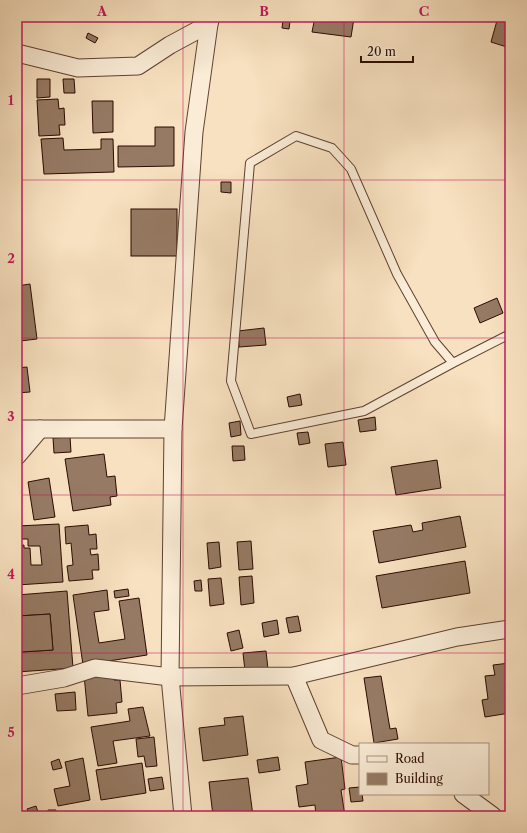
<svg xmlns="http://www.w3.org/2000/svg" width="527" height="833" font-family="'Libre Caslon Text',serif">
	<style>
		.building { fill: #967a64; stroke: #2b0a01; fill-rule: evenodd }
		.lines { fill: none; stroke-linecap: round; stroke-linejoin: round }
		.lane-casing { stroke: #5e4031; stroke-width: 10 }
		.street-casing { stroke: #5e4031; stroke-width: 19 }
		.lane { stroke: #faecd6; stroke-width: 8 }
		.street { stroke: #faecd6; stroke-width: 17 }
		.grid { fill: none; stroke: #c2185b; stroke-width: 1; stroke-opacity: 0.55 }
		.neatline { fill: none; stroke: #c2185b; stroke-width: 1.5 }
		.grid-label { font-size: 13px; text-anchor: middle; font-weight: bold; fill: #c2185b }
	</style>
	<rect width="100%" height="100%" fill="#f8e1c0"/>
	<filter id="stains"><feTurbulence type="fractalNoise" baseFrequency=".005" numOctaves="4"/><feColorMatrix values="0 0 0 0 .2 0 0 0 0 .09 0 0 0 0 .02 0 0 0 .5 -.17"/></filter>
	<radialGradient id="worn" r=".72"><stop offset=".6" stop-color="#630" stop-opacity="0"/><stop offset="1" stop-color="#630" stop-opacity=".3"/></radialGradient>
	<g class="building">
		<path d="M 315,17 L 354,18 L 351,37 L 312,32 Z"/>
		<path d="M 498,17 L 510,17 L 510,48 L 491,42 Z"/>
		<path d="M 283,20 L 290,21 L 289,29 L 282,28 Z"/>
		<path d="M 88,33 L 98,38 L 95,43 L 86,38 Z"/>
		<path d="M 37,79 L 50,79 L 50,97 L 37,98 Z"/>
		<path d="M 63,79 L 74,79 L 75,93 L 64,93 Z"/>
		<path d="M 58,99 L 59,109 L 64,108 L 65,125 L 59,125 L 60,135 L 39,136 L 37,100 Z"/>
		<path d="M 92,101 L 113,101 L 113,132 L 93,133 Z"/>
		<path d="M 155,127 L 174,127 L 174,166 L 118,167 L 118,146 L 155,146 Z"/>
		<path d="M 63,138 L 64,150 L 101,149 L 101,139 L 113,139 L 114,172 L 44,174 L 41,139 Z"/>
		<path d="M 221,182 L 231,182 L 231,193 L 221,192 Z"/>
		<rect x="131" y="209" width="46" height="47"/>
		<path d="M 30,284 L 37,339 L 20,341 L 17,315 L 17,286 Z"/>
		<path d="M 497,298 L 503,313 L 480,323 L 474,308 Z"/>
		<path d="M 264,328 L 266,345 L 239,347 L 238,331 Z"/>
		<path d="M 27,367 L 30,392 L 17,393 L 17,368 Z"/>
		<path d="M 300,394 L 302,405 L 289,407 L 287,397 Z"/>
		<path d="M 375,417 L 376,430 L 360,432 L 358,420 Z"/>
		<path d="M 240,421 L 241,435 L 231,437 L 229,423 Z"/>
		<path d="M 308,432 L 310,443 L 299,445 L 297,433 Z"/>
		<path d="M 70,437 L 71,452 L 54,453 L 53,438 Z"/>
		<path d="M 343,442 L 346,465 L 328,467 L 325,444 Z"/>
		<path d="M 232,446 L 244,446 L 245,460 L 233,461 Z"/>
		<path d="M 104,454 L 107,477 L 115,476 L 117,496 L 110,497 L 111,505 L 73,511 L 65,459 Z"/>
		<path d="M 437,460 L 441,488 L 396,495 L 391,467 Z"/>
		<path d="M 49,478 L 55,517 L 34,520 L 28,482 Z"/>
		<path d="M 460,516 L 466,547 L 379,563 L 373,531 L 411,525 L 413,532 L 423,530 L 422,523 Z"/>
		<path d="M 59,524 L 63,582 L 17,585 L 17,546 L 24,545 L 24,548 L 30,548 L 31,565 L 42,565 L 40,546 L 28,546 L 28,539 L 21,539 L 21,544 L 17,545 L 17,526 Z"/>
		<path d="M 88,525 L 89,535 L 96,534 L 97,549 L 90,549 L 91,555 L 98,554 L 99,570 L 92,570 L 93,579 L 69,581 L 67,566 L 73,565 L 71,543 L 66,544 L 65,527 Z"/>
		<path d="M 251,541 L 253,569 L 239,570 L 237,542 Z"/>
		<path d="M 219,542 L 221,567 L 209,569 L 207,543 Z"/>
		<path d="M 465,561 L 470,593 L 382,608 L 376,576 Z"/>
		<path d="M 252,576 L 254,603 L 241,605 L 239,577 Z"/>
		<path d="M 221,578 L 224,604 L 210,606 L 208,579 Z"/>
		<path d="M 201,580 L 202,591 L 195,591 L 194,581 Z"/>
		<path d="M 128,589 L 129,596 L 115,598 L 114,591 Z"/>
		<path d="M 107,590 L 109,610 L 94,612 L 99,643 L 125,639 L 119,601 L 139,598 L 147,655 L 83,665 L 73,595 Z"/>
		<path d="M 67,591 L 73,668 L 17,672 L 17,595 ZM 50,614 L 53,650 L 21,652 L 18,616 Z"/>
		<path d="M 50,614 L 53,650 L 21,652 L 18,616 Z"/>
		<path d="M 298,616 L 301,631 L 289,633 L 286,618 Z"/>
		<path d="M 277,620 L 279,634 L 264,637 L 262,623 Z"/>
		<path d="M 239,630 L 243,648 L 231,651 L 227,633 Z"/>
		<path d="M 266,651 L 268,669 L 245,671 L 243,653 Z"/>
		<path d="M 510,663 L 510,713 L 485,717 L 482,700 L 488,699 L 485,676 L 495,675 L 493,665 Z"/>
		<path d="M 113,672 L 114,680 L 120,680 L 122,702 L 116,703 L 117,713 L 88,716 L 84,675 Z"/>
		<path d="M 381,676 L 390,729 L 396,728 L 398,739 L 374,743 L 364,678 Z"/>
		<path d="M 75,692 L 76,710 L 57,711 L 55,694 Z"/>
		<path d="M 143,707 L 150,736 L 113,741 L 117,763 L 98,766 L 91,727 L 130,721 L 128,709 Z"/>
		<path d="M 243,716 L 248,755 L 203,761 L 199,728 L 225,725 L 224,718 Z"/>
		<path d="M 154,737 L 157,766 L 146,767 L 144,756 L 138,757 L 136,739 Z"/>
		<path d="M 278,757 L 280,770 L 259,773 L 257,760 Z"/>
		<path d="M 341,757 L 345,789 L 341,790 L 345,816 L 316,816 L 315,805 L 299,807 L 296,786 L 308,784 L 305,762 Z"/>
		<path d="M 83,758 L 90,800 L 58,806 L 54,789 L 70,786 L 65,762 Z"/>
		<path d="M 59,759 L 62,768 L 53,770 L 51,762 Z"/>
		<path d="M 142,763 L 146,793 L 101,800 L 96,770 Z"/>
		<path d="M 162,777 L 164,789 L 150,791 L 148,779 Z"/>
		<path d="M 248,778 L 253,816 L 213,816 L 209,782 Z"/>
		<path d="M 360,787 L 360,794 L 362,794 L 363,801 L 351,802 L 349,788 Z"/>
		<path d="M 36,806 L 39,815 L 30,816 L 27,809 Z"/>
		<path d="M 48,810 L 56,810 L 56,816 L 47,816 Z"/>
	</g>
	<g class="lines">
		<defs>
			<path id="lane" d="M 453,363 L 435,342 L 397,274 L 351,169 L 332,148 L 296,136 L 250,163 L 231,381 L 251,434 L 364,411 L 453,363 L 510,334"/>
			<g id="street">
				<path d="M 17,53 L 78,68 L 138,66 L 170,45 L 209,24"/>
				<path d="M 17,429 L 173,429"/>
				<path d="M 17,456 L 40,429"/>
				<path d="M 294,676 L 321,740 L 352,755 L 360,755"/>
				<path d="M 17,686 L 64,678 L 95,668 L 170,677 L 294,676 L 457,637 L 510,629"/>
				<path d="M 463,794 L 493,816"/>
				<path d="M 183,816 L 170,677 L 173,429 L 194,132 L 209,24 L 211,17"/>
			</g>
		</defs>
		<use href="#lane" class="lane-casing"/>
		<use href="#street" class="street-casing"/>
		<use href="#lane" class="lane"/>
		<use href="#street" class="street"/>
	</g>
	<path class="grid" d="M 183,17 L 183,816M 344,17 L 344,816M 17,180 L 510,180M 17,338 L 510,338M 17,495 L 510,495M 17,653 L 510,653"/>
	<rect width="527" height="833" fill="none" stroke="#f8e1c0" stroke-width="44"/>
	<rect x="359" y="743" width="130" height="52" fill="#faecd6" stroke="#a79281"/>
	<rect x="367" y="756" width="20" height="6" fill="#faecd6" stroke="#a79281"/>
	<text x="395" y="763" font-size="12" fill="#2b0a01">Road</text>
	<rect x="367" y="773" width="20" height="12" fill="#967a64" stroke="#a79281"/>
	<text x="395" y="783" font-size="12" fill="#2b0a01">Building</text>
	<path d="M361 56v6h52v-6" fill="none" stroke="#2b0a01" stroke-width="2"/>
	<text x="367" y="56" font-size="12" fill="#2b0a01" stroke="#faecd6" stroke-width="3" paint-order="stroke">20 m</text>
	<rect x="22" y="22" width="483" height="789" class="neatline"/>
	<g class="grid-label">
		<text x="102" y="16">A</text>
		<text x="264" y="16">B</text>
		<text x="424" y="16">C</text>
		<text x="11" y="105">1</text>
		<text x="11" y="263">2</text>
		<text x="11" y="421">3</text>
		<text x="11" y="579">4</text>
		<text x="11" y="737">5</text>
	</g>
	<rect width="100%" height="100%" filter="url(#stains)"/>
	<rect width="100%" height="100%" fill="url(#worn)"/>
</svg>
